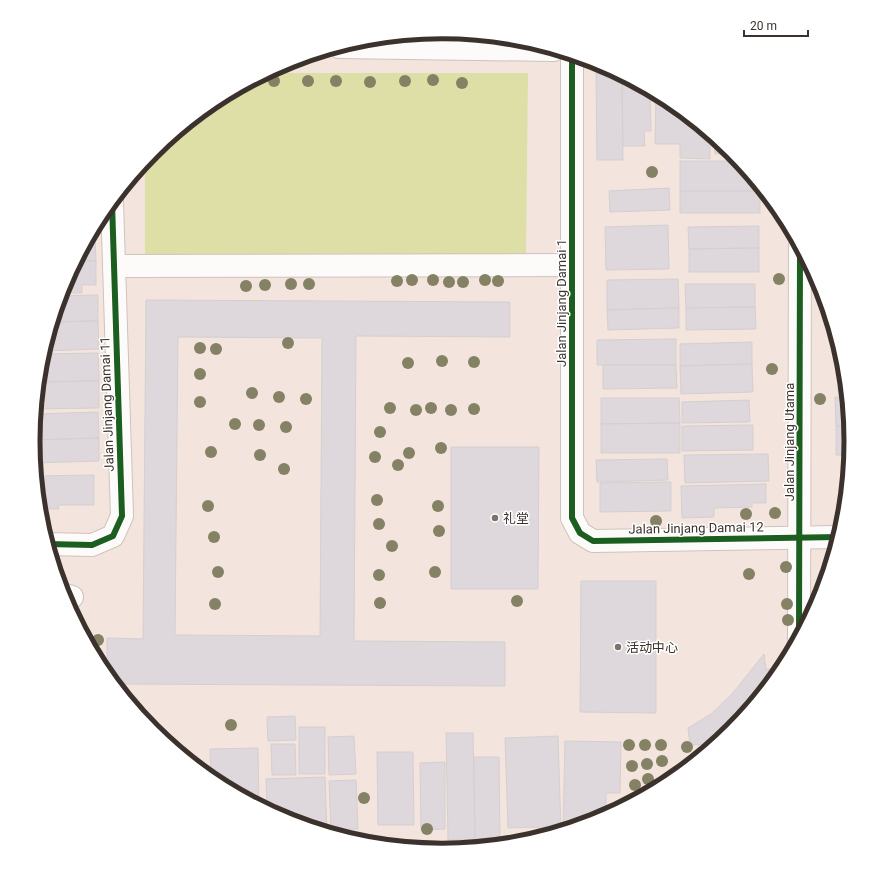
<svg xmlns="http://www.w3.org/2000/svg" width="884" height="883" font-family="Roboto,'Noto Sans SC',sans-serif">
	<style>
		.green { fill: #dedea7 }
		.building { fill: #ded7db; stroke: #d5cfd0; fill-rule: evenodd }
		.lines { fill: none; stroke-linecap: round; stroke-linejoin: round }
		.minor-casing { stroke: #cec3bd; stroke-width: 24 }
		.minor { stroke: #fdfbfa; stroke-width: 22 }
		.cycleway-casing { stroke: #fff; stroke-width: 8 }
		.cycleway { stroke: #1b5e20; stroke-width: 6 }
		.tree { fill: #858165 }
		.poi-dot { fill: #7c716b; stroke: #fff; stroke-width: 1.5 }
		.labels { text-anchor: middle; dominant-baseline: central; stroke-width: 3; stroke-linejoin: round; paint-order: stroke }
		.street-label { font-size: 13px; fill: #3c322d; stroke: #fff }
		.poi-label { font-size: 13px; fill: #3c322d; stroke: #fff; text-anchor: start }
		.rim { fill: none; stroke: #3c322d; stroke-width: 5 }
	</style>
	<rect width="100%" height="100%" fill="#f3e5dd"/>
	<path class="green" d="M 267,73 L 528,73 L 526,254 L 145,256 L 145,161 L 153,152 L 215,101 Z"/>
	<g class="building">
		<path d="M 596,73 L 617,73 L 622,76 L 623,160 L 597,160 Z"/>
		<path d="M 622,76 L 650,91 L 651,131 L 644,131 L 645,146 L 623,146 Z"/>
		<path d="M 656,94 L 670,101 L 710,134 L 710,159 L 680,158 L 680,144 L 655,144 Z"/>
		<path d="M 714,138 L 732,152 L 733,153 L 715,154 Z"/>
		<path d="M 680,161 L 739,161 L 760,186 L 760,191 L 680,191 Z"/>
		<path d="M 669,188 L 670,210 L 610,212 L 609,191 Z"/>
		<rect x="680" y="191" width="80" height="22"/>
		<path d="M 668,225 L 669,269 L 606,270 L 605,227 Z"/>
		<path d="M 759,226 L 759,248 L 689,249 L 688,227 Z"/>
		<path d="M 90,236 L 95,236 L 96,261 L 76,261 Z"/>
		<path d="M 759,248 L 759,272 L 689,272 L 689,249 Z"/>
		<path d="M 76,261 L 96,261 L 96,285 L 82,285 L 82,293 L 61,293 L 64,285 Z"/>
		<path d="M 678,279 L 679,308 L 607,310 L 607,280 Z"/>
		<path d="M 685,284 L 755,284 L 755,307 L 686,308 Z"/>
		<path d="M 98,295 L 98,321 L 52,322 L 60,296 Z"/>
		<path d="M 146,300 L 510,302 L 510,337 L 356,336 L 354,641 L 505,642 L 505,686 L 114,684 L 107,675 L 107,638 L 143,639 ZM 178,337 L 322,338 L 320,636 L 175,635 Z"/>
		<path d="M 755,307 L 756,329 L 686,330 L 686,308 Z"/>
		<path d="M 679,308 L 679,328 L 608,330 L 607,310 Z"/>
		<path d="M 98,321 L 99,349 L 44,351 L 52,322 Z"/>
		<path d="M 676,339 L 676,365 L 597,365 L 597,340 Z"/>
		<path d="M 752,342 L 752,364 L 680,366 L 680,344 Z"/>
		<path d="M 838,343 L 844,362 L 844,367 L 838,367 Z"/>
		<path d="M 98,353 L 99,381 L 38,382 L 40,361 L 43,354 Z"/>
		<path d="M 752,364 L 753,392 L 681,394 L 680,366 Z"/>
		<path d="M 603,365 L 676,365 L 677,388 L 603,389 Z"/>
		<path d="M 838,367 L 844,367 L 847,391 L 838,391 Z"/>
		<path d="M 99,381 L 99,408 L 36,409 L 38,382 Z"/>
		<path d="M 835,397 L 847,397 L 850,426 L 836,426 Z"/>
		<path d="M 601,398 L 679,398 L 680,423 L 601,424 Z"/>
		<path d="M 749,400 L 750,422 L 682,423 L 682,402 Z"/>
		<path d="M 98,412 L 99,438 L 33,440 L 35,414 Z"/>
		<path d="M 680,423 L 680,453 L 601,453 L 601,424 Z"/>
		<path d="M 753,425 L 753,450 L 682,451 L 682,426 Z"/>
		<path d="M 836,426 L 850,426 L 851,442 L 850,455 L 836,455 Z"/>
		<path d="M 99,438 L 99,461 L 35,463 L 33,440 Z"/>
		<path d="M 451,447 L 539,447 L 538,589 L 451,589 Z"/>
		<path d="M 768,454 L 769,481 L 685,483 L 684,455 Z"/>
		<path d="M 667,459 L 668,480 L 597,482 L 596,460 Z"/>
		<path d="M 843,461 L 850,461 L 847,488 L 843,488 Z"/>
		<path d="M 94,475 L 94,505 L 58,505 L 59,509 L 39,509 L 36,476 Z"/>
		<path d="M 671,482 L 671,511 L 600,512 L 600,483 Z"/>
		<path d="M 766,484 L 766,503 L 752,503 L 752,507 L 714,508 L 714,517 L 682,518 L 681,486 Z"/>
		<path d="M 843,488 L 847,488 L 844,514 Z"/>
		<path d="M 581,581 L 656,581 L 656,713 L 580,712 Z"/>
		<path d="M 764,654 L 766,669 L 775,669 L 776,677 L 731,731 L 716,744 L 690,745 L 688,728 L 711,714 L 732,694 Z"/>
		<path d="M 295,716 L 296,740 L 268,741 L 267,717 Z"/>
		<rect x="299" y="727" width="26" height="47"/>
		<path d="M 446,733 L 473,733 L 475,840 L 448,840 Z"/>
		<path d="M 354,736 L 356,774 L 329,775 L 328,737 Z"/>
		<path d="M 558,736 L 561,831 L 538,838 L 538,827 L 508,828 L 505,738 Z"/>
		<path d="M 565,741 L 621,742 L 620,793 L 606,793 L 606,816 L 598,820 L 563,831 Z"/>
		<path d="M 271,744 L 295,744 L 296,775 L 272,775 Z"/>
		<path d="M 258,748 L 259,806 L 211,779 L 210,749 Z"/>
		<path d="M 377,752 L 413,752 L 414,825 L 378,825 Z"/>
		<path d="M 183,756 L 196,756 L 196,767 Z"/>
		<path d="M 474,757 L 499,757 L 500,840 L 475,840 Z"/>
		<path d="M 685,760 L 697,760 L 685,770 Z"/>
		<path d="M 445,762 L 445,829 L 421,830 L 420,763 Z"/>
		<path d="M 325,777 L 327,832 L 285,820 L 267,810 L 266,779 Z"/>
		<path d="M 356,780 L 358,829 L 331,830 L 329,781 Z"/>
	</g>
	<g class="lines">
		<defs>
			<g id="minor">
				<path d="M 339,47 L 554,50"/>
				<path d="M 572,55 L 572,518 L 580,533 L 593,541 L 839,537"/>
				<path d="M 114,266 L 572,265"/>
				<path d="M 47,544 L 92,545 L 113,536 L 122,516 L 112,202"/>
				<path d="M 62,594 L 72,597"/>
				<path d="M 799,638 L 800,246"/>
			</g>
		</defs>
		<use href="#minor" class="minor-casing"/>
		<use href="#minor" class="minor"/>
		<defs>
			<g id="cycleway">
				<path d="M 572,55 L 572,518 L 580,533 L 593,541 L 839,537"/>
				<path d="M 47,544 L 92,545 L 113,536 L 122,516 L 112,202"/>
				<path d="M 799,638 L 800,246"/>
			</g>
		</defs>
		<use href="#cycleway" class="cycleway-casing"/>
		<use href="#cycleway" class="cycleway"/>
	</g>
	<g class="tree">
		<circle cx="433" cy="80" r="6"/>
		<circle cx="274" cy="81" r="6"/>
		<circle cx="308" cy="81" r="6"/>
		<circle cx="336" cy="81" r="6"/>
		<circle cx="405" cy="81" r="6"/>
		<circle cx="370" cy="82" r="6"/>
		<circle cx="462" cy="83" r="6"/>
		<circle cx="652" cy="172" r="6"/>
		<circle cx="779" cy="279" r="6"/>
		<circle cx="412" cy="280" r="6"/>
		<circle cx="433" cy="280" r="6"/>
		<circle cx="485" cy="280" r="6"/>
		<circle cx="397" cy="281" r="6"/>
		<circle cx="498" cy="281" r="6"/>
		<circle cx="449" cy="282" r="6"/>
		<circle cx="463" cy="282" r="6"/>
		<circle cx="291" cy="284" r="6"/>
		<circle cx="309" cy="284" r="6"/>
		<circle cx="265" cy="285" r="6"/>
		<circle cx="246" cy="286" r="6"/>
		<circle cx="288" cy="343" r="6"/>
		<circle cx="200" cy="348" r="6"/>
		<circle cx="216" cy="349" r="6"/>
		<circle cx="442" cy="361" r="6"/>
		<circle cx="474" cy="362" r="6"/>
		<circle cx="408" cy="363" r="6"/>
		<circle cx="772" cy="369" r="6"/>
		<circle cx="200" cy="374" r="6"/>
		<circle cx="252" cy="393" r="6"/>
		<circle cx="279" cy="397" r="6"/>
		<circle cx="306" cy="399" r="6"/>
		<circle cx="820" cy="399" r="6"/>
		<circle cx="200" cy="402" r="6"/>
		<circle cx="390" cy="408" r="6"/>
		<circle cx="431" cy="408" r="6"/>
		<circle cx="474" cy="409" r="6"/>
		<circle cx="416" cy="410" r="6"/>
		<circle cx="451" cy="410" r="6"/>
		<circle cx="235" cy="424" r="6"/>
		<circle cx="259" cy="425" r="6"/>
		<circle cx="286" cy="427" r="6"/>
		<circle cx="380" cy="432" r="6"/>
		<circle cx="441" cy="448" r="6"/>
		<circle cx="211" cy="452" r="6"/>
		<circle cx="409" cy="453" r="6"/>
		<circle cx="260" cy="455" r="6"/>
		<circle cx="375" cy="457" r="6"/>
		<circle cx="398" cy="465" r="6"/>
		<circle cx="284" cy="469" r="6"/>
		<circle cx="377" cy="500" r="6"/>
		<circle cx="208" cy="506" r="6"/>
		<circle cx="438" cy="506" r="6"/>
		<circle cx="775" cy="513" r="6"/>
		<circle cx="746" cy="514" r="6"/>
		<circle cx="656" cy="521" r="6"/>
		<circle cx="379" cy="524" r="6"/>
		<circle cx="439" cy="531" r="6"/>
		<circle cx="214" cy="537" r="6"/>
		<circle cx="392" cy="546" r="6"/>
		<circle cx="786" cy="567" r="6"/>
		<circle cx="218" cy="572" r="6"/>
		<circle cx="435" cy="572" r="6"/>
		<circle cx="749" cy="574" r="6"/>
		<circle cx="379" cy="575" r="6"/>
		<circle cx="517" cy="601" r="6"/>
		<circle cx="380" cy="603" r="6"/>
		<circle cx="215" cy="604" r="6"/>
		<circle cx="787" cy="604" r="6"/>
		<circle cx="788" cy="620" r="6"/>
		<circle cx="98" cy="640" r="6"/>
		<circle cx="231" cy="725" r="6"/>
		<circle cx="629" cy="745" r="6"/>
		<circle cx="645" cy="745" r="6"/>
		<circle cx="661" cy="745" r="6"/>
		<circle cx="687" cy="747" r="6"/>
		<circle cx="662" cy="761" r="6"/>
		<circle cx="647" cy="764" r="6"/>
		<circle cx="632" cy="766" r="6"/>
		<circle cx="648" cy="779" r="6"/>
		<circle cx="635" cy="785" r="6"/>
		<circle cx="364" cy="798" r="6"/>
		<circle cx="427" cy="829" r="6"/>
	</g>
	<g class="poi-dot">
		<circle cx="495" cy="518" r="4"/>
		<circle cx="618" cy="647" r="4"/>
	</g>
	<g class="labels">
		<g class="street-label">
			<text transform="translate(561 303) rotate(-90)">Jalan Jinjang Damai 1</text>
			<text transform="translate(107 404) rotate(-92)">Jalan Jinjang Damai 11</text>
			<text transform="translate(789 442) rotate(-90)">Jalan Jinjang Utama</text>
			<text transform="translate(696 528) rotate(-1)">Jalan Jinjang Damai 12</text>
		</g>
		<g class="poi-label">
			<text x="503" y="518">礼堂</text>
			<text x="626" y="647">活动中心</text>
		</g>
	</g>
	<path d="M0 0H884V883H0ZM40 441a402 402 0 1 1 804 0a402 402 0 1 1-804 0Z" fill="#fff" fill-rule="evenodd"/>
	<path class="rim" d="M40 441a402 402 0 1 1 804 0a402 402 0 1 1-804 0Z"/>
	<path d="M744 30v6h64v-6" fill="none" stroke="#3c322d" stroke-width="2"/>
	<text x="750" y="30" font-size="12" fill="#3c322d" stroke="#ffffff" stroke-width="3" paint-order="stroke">20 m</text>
</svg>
